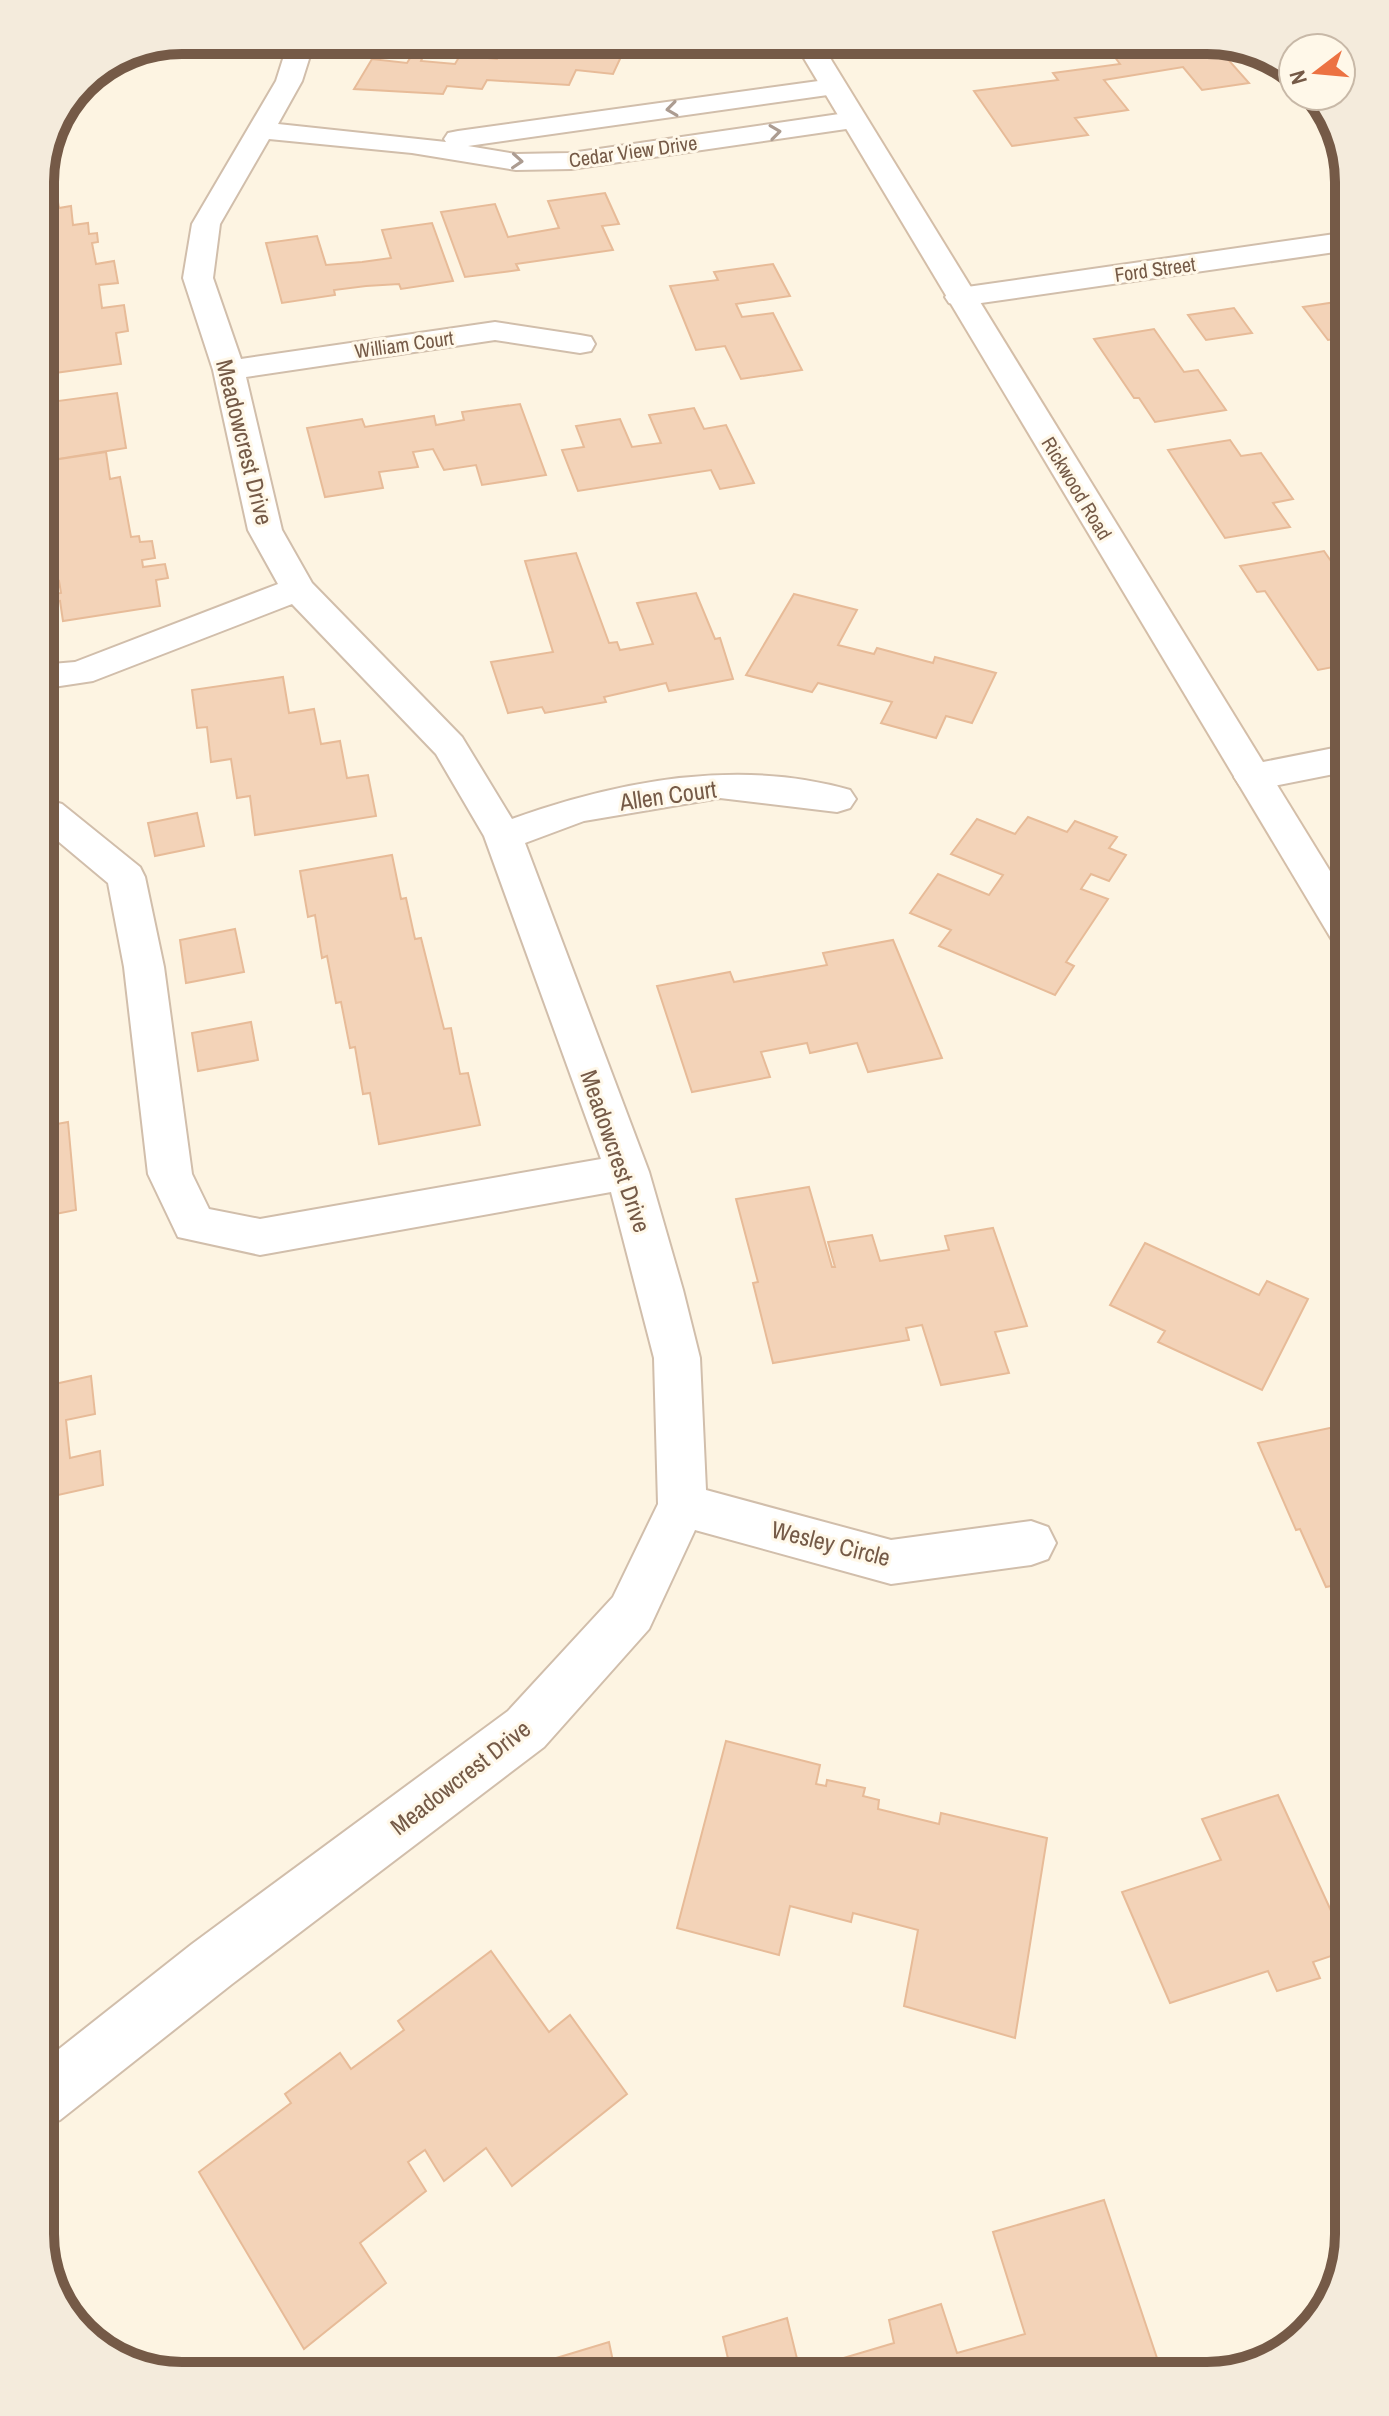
<svg xmlns="http://www.w3.org/2000/svg" width="1389" height="2416" font-family="'Archivo Narrow',sans-serif">
	<style>
		.building { fill: #f3d3b8; stroke: #e7bb98; stroke-width: 2 }
		.lines { fill: none; stroke-linecap: round; stroke-linejoin: round }
		.minor-casing { stroke: #d1beab; stroke-width: 4 }
		.secondary-casing { stroke: #d4bea8; stroke-width: 4 }
		.minor { fill: #fff; fill-rule: evenodd }
		.secondary { fill: #fff; fill-rule: evenodd }
		.oneway { stroke: #ac9c91 }
		.labels { text-anchor: middle; dominant-baseline: central; stroke-width: 6; stroke-linejoin: round; paint-order: stroke }
		.far-street-label { font-size: 20px; fill: #755a47; stroke: #fff8e9 }
		.street-label { font-size: 24px; fill: #755a47; stroke: #fff8e9 }
		.rim { fill: none; stroke: #755a47; stroke-width: 10 }
	</style>
	<rect width="100%" height="100%" fill="#fdf4e2"/>
	<g class="building">
		<path d="M 543,40 L 627,44 L 613,74 L 576,70 L 569,85 L 487,80 L 482,89 L 447,86 L 443,94 L 354,89 L 372,59 L 407,63 L 412,55 L 420,52 L 425,52 L 421,61 L 455,64 L 465,47 L 472,48 L 467,56 L 497,59 L 504,44 L 514,45 L 510,52 L 536,54 Z"/>
		<path d="M 1102,40 L 1217,40 L 1242,52 L 1224,55 L 1249,83 L 1202,90 L 1183,67 L 1104,80 L 1128,110 L 1075,118 L 1088,135 L 1012,146 L 974,91 L 1058,80 L 1053,73 L 1120,64 Z"/>
		<path d="M 55,185 L 59,208 L 71,206 L 73,225 L 88,223 L 89,234 L 97,233 L 98,242 L 92,243 L 96,264 L 114,261 L 118,283 L 99,285 L 102,308 L 124,305 L 128,331 L 116,333 L 121,364 L 40,375 L 40,343 L 49,342 L 46,318 L 40,319 L 40,293 L 48,292 L 46,271 L 40,271 L 40,187 Z"/>
		<path d="M 605,193 L 619,224 L 602,226 L 613,250 L 516,264 L 519,270 L 465,277 L 441,212 L 495,204 L 508,237 L 559,228 L 548,201 Z"/>
		<path d="M 432,223 L 453,281 L 401,289 L 399,284 L 366,286 L 334,290 L 335,295 L 282,303 L 266,243 L 317,236 L 326,265 L 362,262 L 391,258 L 382,230 Z"/>
		<path d="M 773,264 L 790,296 L 736,304 L 742,317 L 773,313 L 802,370 L 741,379 L 725,346 L 696,350 L 670,286 L 718,280 L 714,272 Z"/>
		<path d="M 1349,300 L 1349,337 L 1328,340 L 1303,307 Z"/>
		<path d="M 1234,308 L 1252,333 L 1206,340 L 1188,315 Z"/>
		<path d="M 1154,329 L 1184,372 L 1198,370 L 1226,410 L 1155,422 L 1139,398 L 1134,398 L 1094,339 Z"/>
		<path d="M 117,393 L 126,448 L 40,462 L 40,434 L 46,433 L 43,403 Z"/>
		<path d="M 520,404 L 546,475 L 482,485 L 476,465 L 444,470 L 433,449 L 413,452 L 418,467 L 379,472 L 383,488 L 325,497 L 307,428 L 362,419 L 365,427 L 434,416 L 436,425 L 464,420 L 462,412 Z"/>
		<path d="M 694,408 L 704,429 L 726,425 L 754,483 L 720,489 L 711,470 L 578,491 L 562,450 L 584,447 L 576,426 L 620,419 L 632,447 L 661,443 L 649,415 Z"/>
		<path d="M 1230,440 L 1241,456 L 1261,453 L 1293,499 L 1273,503 L 1290,527 L 1225,538 L 1168,450 Z"/>
		<path d="M 106,452 L 110,479 L 120,477 L 131,537 L 139,536 L 140,542 L 152,541 L 155,558 L 142,560 L 143,567 L 165,564 L 168,578 L 156,580 L 160,606 L 63,621 L 60,601 L 40,604 L 40,596 L 61,593 L 59,581 L 44,584 L 40,521 L 54,518 L 49,489 L 40,491 L 40,462 Z"/>
		<path d="M 1324,551 L 1342,577 L 1335,578 L 1342,590 L 1349,588 L 1349,664 L 1318,670 L 1265,591 L 1257,592 L 1240,566 Z"/>
		<path d="M 576,553 L 609,643 L 617,642 L 620,650 L 653,644 L 637,603 L 696,593 L 715,639 L 720,638 L 733,679 L 669,691 L 666,683 L 604,697 L 606,702 L 545,713 L 542,707 L 508,713 L 491,662 L 553,652 L 525,561 Z"/>
		<path d="M 794,594 L 857,610 L 838,645 L 874,654 L 877,648 L 933,663 L 935,657 L 996,673 L 972,723 L 946,716 L 936,738 L 881,723 L 892,702 L 818,683 L 812,692 L 746,675 Z"/>
		<path d="M 283,677 L 289,713 L 314,709 L 321,744 L 340,741 L 347,778 L 368,775 L 376,816 L 255,835 L 250,796 L 237,798 L 231,759 L 211,762 L 207,727 L 197,728 L 192,690 Z"/>
		<path d="M 197,813 L 204,846 L 155,856 L 148,823 Z"/>
		<path d="M 1028,817 L 1067,832 L 1075,821 L 1117,837 L 1109,848 L 1126,855 L 1109,881 L 1091,874 L 1081,889 L 1108,899 L 1066,962 L 1074,966 L 1055,995 L 939,946 L 951,930 L 910,913 L 938,874 L 989,895 L 1003,875 L 951,854 L 977,819 L 1015,834 Z"/>
		<path d="M 392,855 L 401,899 L 406,898 L 415,939 L 421,938 L 444,1029 L 451,1028 L 460,1074 L 468,1073 L 480,1125 L 379,1144 L 370,1093 L 363,1094 L 355,1047 L 350,1048 L 341,1002 L 336,1003 L 327,956 L 322,958 L 315,915 L 308,917 L 300,871 Z"/>
		<path d="M 235,929 L 244,972 L 186,983 L 180,940 Z"/>
		<path d="M 893,940 L 942,1058 L 868,1072 L 857,1043 L 810,1053 L 807,1043 L 761,1052 L 770,1077 L 692,1092 L 657,986 L 730,972 L 734,982 L 827,965 L 823,953 Z"/>
		<path d="M 251,1022 L 258,1060 L 198,1071 L 192,1033 Z"/>
		<path d="M 68,1122 L 76,1210 L 40,1217 L 40,1127 Z"/>
		<path d="M 809,1187 L 832,1267 L 835,1267 L 828,1242 L 872,1235 L 880,1261 L 949,1250 L 945,1236 L 993,1228 L 1027,1326 L 995,1332 L 1009,1373 L 941,1385 L 922,1325 L 906,1328 L 909,1340 L 773,1363 L 753,1283 L 758,1282 L 736,1199 Z"/>
		<path d="M 44,1234 L 55,1351 L 40,1354 L 40,1235 Z"/>
		<path d="M 1145,1243 L 1259,1295 L 1267,1281 L 1308,1299 L 1262,1390 L 1158,1342 L 1165,1331 L 1110,1305 Z"/>
		<path d="M 91,1376 L 95,1414 L 66,1420 L 70,1458 L 100,1451 L 103,1485 L 40,1499 L 40,1380 L 41,1387 Z"/>
		<path d="M 1349,1424 L 1349,1582 L 1326,1587 L 1300,1529 L 1296,1530 L 1258,1443 Z"/>
		<path d="M 726,1741 L 820,1765 L 816,1784 L 826,1786 L 827,1780 L 865,1788 L 863,1796 L 879,1800 L 878,1809 L 939,1824 L 941,1813 L 1047,1838 L 1015,2038 L 904,2006 L 918,1930 L 853,1913 L 851,1922 L 790,1906 L 779,1955 L 677,1928 Z"/>
		<path d="M 1278,1795 L 1349,1950 L 1313,1962 L 1320,1978 L 1277,1991 L 1268,1971 L 1170,2003 L 1122,1892 L 1221,1860 L 1202,1819 Z"/>
		<path d="M 491,1951 L 549,2032 L 570,2015 L 627,2094 L 512,2186 L 486,2148 L 444,2181 L 425,2150 L 408,2162 L 426,2191 L 360,2243 L 386,2283 L 304,2349 L 199,2172 L 291,2103 L 285,2094 L 340,2053 L 351,2069 L 404,2030 L 398,2021 Z"/>
		<path d="M 1104,2200 L 1163,2376 L 732,2376 L 723,2337 L 787,2318 L 800,2371 L 894,2343 L 889,2320 L 941,2304 L 957,2353 L 1025,2334 L 993,2232 Z"/>
		<path d="M 609,2342 L 616,2376 L 497,2376 Z"/>
	</g>
	<g class="lines">
		<defs>
			<g id="minor">
				<path d="M 289,40 L 315,40 L 302,81 L 278,124 L 446,142 L 444,139 L 448,133 L 458,131 L 833,79 L 842,81 L 846,87 L 842,93 L 468,146 L 516,154 L 571,153 L 853,112 L 863,114 L 867,120 L 863,126 L 853,128 L 571,169 L 516,170 L 412,153 L 269,139 L 220,224 L 213,278 L 241,359 L 495,322 L 580,335 L 591,337 L 595,344 L 591,351 L 580,353 L 495,340 L 246,377 L 282,530 L 312,583 L 462,737 L 512,819 C 618,781 739,758 850,790 L 856,799 L 850,808 L 837,812 L 720,798 L 584,821 L 525,843 L 649,1172 L 683,1290 L 700,1358 L 706,1490 L 891,1540 L 1031,1521 L 1048,1527 L 1056,1543 L 1048,1559 L 1031,1565 L 891,1584 L 695,1530 L 649,1629 L 544,1747 L 232,1984 L 60,2120 L 40,2129 L 40,2064 L 192,1944 L 508,1711 L 613,1597 L 658,1504 L 654,1358 L 611,1192 L 260,1255 L 178,1237 L 148,1174 L 124,967 L 108,883 L 40,826 L 40,798 L 62,804 L 140,867 L 145,877 L 164,967 L 192,1174 L 209,1209 L 260,1219 L 601,1159 L 484,836 L 436,754 L 292,604 L 93,681 L 40,689 L 40,665 L 75,662 L 278,584 L 248,530 L 213,370 L 183,278 L 192,224 L 276,81 Z"/>
				<path d="M 1349,232 L 1349,250 L 960,306 L 949,303 L 945,297 L 949,291 L 960,288 Z"/>
				<path d="M 1349,745 L 1349,771 L 1253,790 L 1240,786 L 1234,777 L 1240,768 L 1253,764 Z"/>
			</g>
			<path id="secondary" d="M 793,40 L 819,40 L 1349,902 L 1349,950 L 1335,945 Z"/>
		</defs>
		<use href="#minor" class="minor-casing"/>
		<use href="#secondary" class="secondary-casing"/>
		<use href="#minor" class="minor"/>
		<use href="#secondary" class="secondary"/>
	</g>
	<defs><path id="oneway-chevron" d="M-2-3.5L2.5 0L-2 3.5" fill="none" stroke-width="1.6" stroke-linecap="round" stroke-linejoin="round" transform="scale(2)"/></defs>
	<g class="oneway">
		<use href="#oneway-chevron" transform="translate(672 109) rotate(172)"/>
		<use href="#oneway-chevron" transform="translate(775 132) rotate(-8)"/>
		<use href="#oneway-chevron" transform="translate(517 161) rotate(4)"/>
	</g>
	<g class="labels">
		<g class="far-street-label">
			<text transform="translate(633 151) rotate(-8)">Cedar View Drive</text>
			<text transform="translate(1155 269) rotate(-8)">Ford Street</text>
			<text transform="translate(404 344) rotate(-8)">William Court</text>
			<text transform="translate(1077 488) rotate(59)">Rickwood Road</text>
		</g>
		<g class="street-label">
			<text transform="translate(245 442) rotate(76)">Meadowcrest Drive</text>
			<text transform="translate(668 795) rotate(-8)">Allen Court</text>
			<text transform="translate(616 1151) rotate(71)">Meadowcrest Drive</text>
			<text transform="translate(831 1543) rotate(14)">Wesley Circle</text>
			<text transform="translate(460 1777) rotate(-38)">Meadowcrest Drive</text>
		</g>
	</g>
	<path d="M0 0H1389V2416H0ZM182 54H1207A128 128 0 0 1 1335 182V2234A128 128 0 0 1 1207 2362H182A128 128 0 0 1 54 2234V182A128 128 0 0 1 182 54Z" fill="#f4ebdc" fill-rule="evenodd"/>
	<path class="rim" d="M182 54H1207A128 128 0 0 1 1335 182V2234A128 128 0 0 1 1207 2362H182A128 128 0 0 1 54 2234V182A128 128 0 0 1 182 54Z"/>
	<g transform="translate(1317 72) rotate(254)"><circle r="38" fill="#fff8e9" stroke="#c8b9a8" stroke-width="2"/>
	<path d="M0-6L14 30L0 20L-14 30Z" fill="#ec7242"/>
	<text y="-12" font-size="22" font-weight="bold" text-anchor="middle" fill="#755a47">N</text>
	</g>
</svg>
